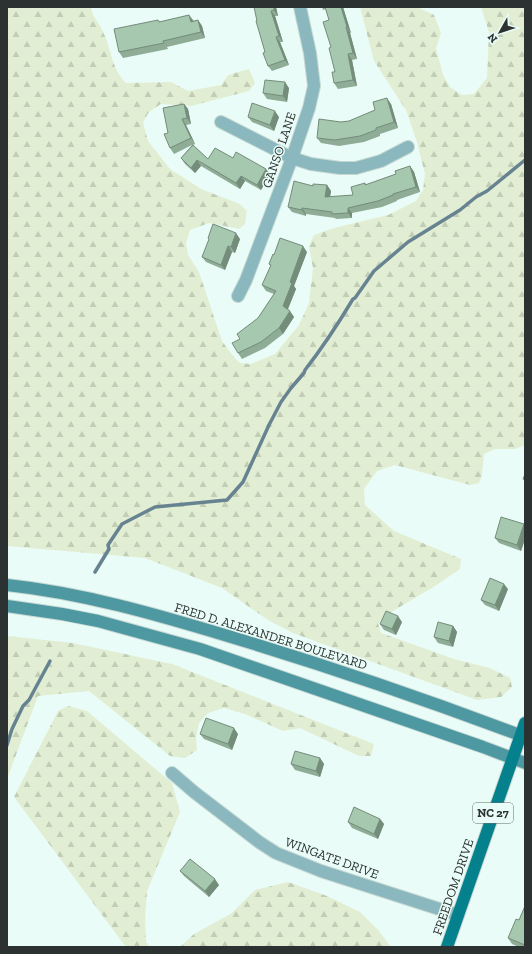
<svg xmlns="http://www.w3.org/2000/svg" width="532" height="954" font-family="'Zilla Slab',serif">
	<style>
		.forest { fill: url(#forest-firs) }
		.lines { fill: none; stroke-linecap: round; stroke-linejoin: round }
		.stream { stroke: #678391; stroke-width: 3.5 }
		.street-casing { stroke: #c7d8d3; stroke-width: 14 }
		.secondary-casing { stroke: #c7d8d3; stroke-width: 14 }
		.primary-casing { stroke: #c7d8d3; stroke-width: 14 }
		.street { stroke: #8ab8be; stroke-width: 12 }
		.secondary { stroke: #4e98a2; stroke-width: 12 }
		.primary { stroke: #05818d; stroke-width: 12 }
		.wall { fill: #8fac96 }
		.shaded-wall { fill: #748c7a }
		.building { fill: #a6c8af; stroke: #748c7a }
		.labels { text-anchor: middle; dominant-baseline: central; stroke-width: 3; stroke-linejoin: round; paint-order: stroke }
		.shield { fill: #e9fcf7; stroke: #646f6c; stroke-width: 1 }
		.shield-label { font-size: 12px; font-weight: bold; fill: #2b3231 }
		.street-label { font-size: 13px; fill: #2b3231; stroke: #e9fcf7 }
	</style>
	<defs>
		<pattern id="forest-firs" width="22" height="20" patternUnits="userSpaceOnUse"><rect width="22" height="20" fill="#e2eed3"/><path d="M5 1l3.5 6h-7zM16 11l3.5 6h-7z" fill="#c2cdb6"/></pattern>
	</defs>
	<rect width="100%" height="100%" fill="#e9fcf7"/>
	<g class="forest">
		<path d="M 7,7 L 91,7 C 93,19 99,22 103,32 C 112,50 111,68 126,83 L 171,82 L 188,91 L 221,85 L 228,75 L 249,69 L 255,83 L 249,91 L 191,106 L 161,104 L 149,112 L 143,122 L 148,141 L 170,169 L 201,189 L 240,204 L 247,211 L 245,224 L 239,229 L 209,223 L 190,230 L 186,243 L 188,255 L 199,272 L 222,341 L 233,356 L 240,363 L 251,364 L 275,354 L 299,325 L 309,303 L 313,268 L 309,246 L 314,235 L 334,228 L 388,215 L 416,201 L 423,190 L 425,174 L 417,142 L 406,110 L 374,61 L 360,7 L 417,7 L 434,15 L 441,33 L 436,48 L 443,75 L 450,87 L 462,95 L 474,94 L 487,78 L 489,32 L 481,7 L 525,7 L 525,445 L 515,449 L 495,449 L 484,454 L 482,475 L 479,483 L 470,485 L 395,465 L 377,471 L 364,489 L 365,505 L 394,531 L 461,559 L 460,569 L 435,586 L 388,614 L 378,623 L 381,633 L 454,659 L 490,668 L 510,678 L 512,687 L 501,697 L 477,700 L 293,633 L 268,620 L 222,588 L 145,558 L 7,546 Z"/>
		<path d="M 7,636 L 73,643 L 172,664 L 374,744 L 371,756 L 359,756 L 300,728 L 283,731 L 245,714 L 224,708 L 208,713 L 199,723 L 196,738 L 197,750 L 185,758 L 170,756 L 89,691 L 38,696 L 7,779 Z"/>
		<path d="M 68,706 L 87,711 L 172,783 L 180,812 L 147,891 L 145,918 L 146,942 L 150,947 L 126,947 L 14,797 L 58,711 Z"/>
		<path d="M 288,882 L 327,896 L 360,912 L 378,930 L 391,947 L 180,947 L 194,934 L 232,913 L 255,890 Z"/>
	</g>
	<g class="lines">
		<g class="stream">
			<path d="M 95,572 L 109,549 L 108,545 L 122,524 L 155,507 L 227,500 L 243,482 L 269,425 L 281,402 L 291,388 L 304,373 L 305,370 C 323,347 338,324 353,299 L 355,298 L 374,271 L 408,242 L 460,210 L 476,197 L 487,191 L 525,160"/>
			<path d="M 7,745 L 12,729 L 23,706 L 29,700 L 50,661"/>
		</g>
		<defs>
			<g id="street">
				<path d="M 221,122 L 292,158 L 311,164 L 340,168 L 356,168 L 381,161 L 408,147"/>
				<path d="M 238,296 L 246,280 L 292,158 L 309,108 L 314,86 L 310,53 L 300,7"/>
				<path d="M 172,773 L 194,792 L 259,842 L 276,853 L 321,871 L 458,915"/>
			</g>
			<g id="secondary">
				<path d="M 7,585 C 82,593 155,614 228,636 C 328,666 427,700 525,737"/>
				<path d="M 7,606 L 62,614 L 98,621 L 200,649 L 483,747 L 525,763"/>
			</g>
			<path id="primary" d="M 447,947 L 525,723"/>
		</defs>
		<use href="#street" class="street-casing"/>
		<use href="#secondary" class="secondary-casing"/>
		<use href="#primary" class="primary-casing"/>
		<use href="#street" class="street"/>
		<use href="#secondary" class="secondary"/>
		<use href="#primary" class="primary"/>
	</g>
	<g class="wall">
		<path d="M 254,7 L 276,7 L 278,16 L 275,16 L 283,42 L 280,42 L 289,65 L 272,71 L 268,66 L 265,52 Z"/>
		<path d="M 322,7 L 343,7 L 351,33 L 350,33 L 357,59 L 352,60 L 357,86 L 338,89 L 334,83 L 335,72 L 331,47 L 329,20 L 326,9 L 323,10 Z"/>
		<path d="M 189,15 L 194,21 L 198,20 L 202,26 L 205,38 L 167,47 L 168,49 L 123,58 L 119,52 L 158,20 L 160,22 Z"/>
		<path d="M 289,88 L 287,102 L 267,99 L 263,93 Z"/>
		<path d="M 184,104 L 188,109 L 191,124 L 186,125 L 195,144 L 193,145 L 208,159 L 233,158 L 266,169 L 270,174 L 261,190 L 245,181 L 240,189 L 201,166 L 195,173 L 185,164 L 181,158 L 192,145 L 174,154 L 170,148 L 168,133 Z"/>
		<path d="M 391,104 L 398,128 L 380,134 L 380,136 L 364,142 L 339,146 L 321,143 L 317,138 L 341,122 L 349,121 Z"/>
		<path d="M 248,117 L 279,117 L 274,131 L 252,122 Z"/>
		<path d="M 410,166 L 414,172 L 420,192 L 397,200 L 397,201 L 382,207 L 352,213 L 352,218 L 336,219 L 335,218 L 306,214 L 306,216 L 292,212 L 288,207 L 313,186 L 327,185 L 331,191 L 330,197 L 353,195 L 365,183 L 366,185 L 396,174 Z"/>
		<path d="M 208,238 L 240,239 L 235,253 L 232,252 L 225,270 L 206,262 L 202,257 L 209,240 Z"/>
		<path d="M 307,252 L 294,286 L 296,289 L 288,309 L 294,317 L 283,334 L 265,348 L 242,359 L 238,353 L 240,339 L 258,318 L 274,294 L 266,291 L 262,285 L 271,266 L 269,264 L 274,255 Z"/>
		<path d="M 524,524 L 525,526 L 525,539 L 521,551 L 499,543 L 495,538 Z"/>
		<path d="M 508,589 L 499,611 L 485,605 L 481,600 Z"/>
		<path d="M 402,622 L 396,635 L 384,630 L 380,624 Z"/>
		<path d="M 453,626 L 457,632 L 453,647 L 438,643 L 434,637 Z"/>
		<path d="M 200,734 L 238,734 L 232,750 L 204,739 Z"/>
		<path d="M 320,758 L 324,764 L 320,777 L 295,770 L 291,764 Z"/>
		<path d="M 380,819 L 384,824 L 378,839 L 352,828 L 348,822 Z"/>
		<path d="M 180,871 L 219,885 L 209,897 L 184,876 Z"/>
		<path d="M 525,906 L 525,947 L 519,947 L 512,944 L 508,938 L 519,920 Z"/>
	</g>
	<g class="shaded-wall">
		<path d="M 274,7 L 276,7 L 278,16 L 274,10 Z"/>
		<path d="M 341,7 L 343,7 L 351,33 L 347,27 Z"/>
		<path d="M 271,11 L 275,16 L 283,42 L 279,36 Z"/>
		<path d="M 189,15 L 193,21 L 195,28 L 191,22 Z"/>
		<path d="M 198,20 L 202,26 L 205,38 L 201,32 Z"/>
		<path d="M 346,27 L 350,33 L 357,59 L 353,53 Z"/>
		<path d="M 276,37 L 280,42 L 289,65 L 285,60 Z"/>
		<path d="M 348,54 L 352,60 L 357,86 L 353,80 Z"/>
		<path d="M 285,82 L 289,88 L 287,102 L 283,96 Z"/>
		<path d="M 387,98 L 391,104 L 398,128 L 394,122 Z"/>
		<path d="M 184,104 L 188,109 L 191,124 L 187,118 Z"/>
		<path d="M 275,111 L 279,117 L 274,131 L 270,125 Z"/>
		<path d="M 182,119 L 186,125 L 195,144 L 191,138 Z"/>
		<path d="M 197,160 L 201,166 L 195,173 L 191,168 Z"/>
		<path d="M 410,166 L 414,172 L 420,192 L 416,187 Z"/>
		<path d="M 266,169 L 270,174 L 261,190 L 257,185 Z"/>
		<path d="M 241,176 L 245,181 L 240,189 L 236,183 Z"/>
		<path d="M 327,185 L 331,191 L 329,203 L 325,197 Z"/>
		<path d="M 302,208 L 306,214 L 306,216 L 302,210 Z"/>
		<path d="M 348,208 L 352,213 L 352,218 L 348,213 Z"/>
		<path d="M 236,233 L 240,239 L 235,253 L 231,247 Z"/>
		<path d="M 228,246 L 232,252 L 225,270 L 221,265 Z"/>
		<path d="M 303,246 L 307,252 L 294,286 L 296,289 L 287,311 L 283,306 L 290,282 Z"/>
		<path d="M 290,311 L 294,317 L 283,334 L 279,328 Z"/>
		<path d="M 524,524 L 525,526 L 525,539 L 521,551 L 517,545 Z"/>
		<path d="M 504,584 L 508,589 L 499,611 L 495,605 Z"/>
		<path d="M 398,616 L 402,622 L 396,635 L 392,629 Z"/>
		<path d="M 453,626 L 457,632 L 453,647 L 449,641 Z"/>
		<path d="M 234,728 L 238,734 L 232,750 L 228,744 Z"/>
		<path d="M 320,758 L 324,764 L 320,777 L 316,771 Z"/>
		<path d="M 380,819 L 384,824 L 378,839 L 374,834 Z"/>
		<path d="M 215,879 L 219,885 L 209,897 L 205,891 Z"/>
	</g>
	<g class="building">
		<path d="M 254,7 L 274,7 L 274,10 L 271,11 L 279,36 L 276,37 L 285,60 L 268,66 L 263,53 L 265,52 L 256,21 L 257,21 Z"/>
		<path d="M 325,7 L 341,7 L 347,27 L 346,27 L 353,53 L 348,54 L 353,80 L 334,83 L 332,72 L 335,72 L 329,48 L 331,47 L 323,22 L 329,20 Z"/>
		<path d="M 189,15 L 191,22 L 198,20 L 201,32 L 163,41 L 164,43 L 119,52 L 114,29 L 158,20 L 159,22 Z"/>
		<path d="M 265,80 L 285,82 L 283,96 L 263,93 Z"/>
		<path d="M 387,98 L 394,122 L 376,128 L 376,130 L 360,136 L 335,140 L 317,138 L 319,119 L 341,122 L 349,121 L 375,110 L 373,102 Z"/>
		<path d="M 252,103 L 275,111 L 270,125 L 248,117 Z"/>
		<path d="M 184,104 L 187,118 L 182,119 L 191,138 L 170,148 L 164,134 L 168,133 L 163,108 Z"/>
		<path d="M 193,145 L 208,159 L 215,148 L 233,158 L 236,152 L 266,169 L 257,185 L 241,176 L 236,183 L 197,160 L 191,168 L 181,158 Z"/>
		<path d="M 410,166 L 416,187 L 393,194 L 393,195 L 378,201 L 348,208 L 348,213 L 332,214 L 332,212 L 302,208 L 302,210 L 288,207 L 294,181 L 313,186 L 313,184 L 327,185 L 325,197 L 353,195 L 351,187 L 365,183 L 365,185 L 396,174 L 395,171 Z"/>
		<path d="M 213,224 L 236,233 L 231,247 L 228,246 L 221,265 L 202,257 L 209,239 L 208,238 Z"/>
		<path d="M 280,238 L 303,246 L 290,282 L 292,283 L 283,306 L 290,311 L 279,328 L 261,342 L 238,353 L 232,343 L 240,339 L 237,334 L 258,318 L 276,291 L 262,285 L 271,265 L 269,264 L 273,254 L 274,255 Z"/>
		<path d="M 525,474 L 525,480 L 523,479 Z"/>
		<path d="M 501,517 L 524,524 L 517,545 L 495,538 Z"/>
		<path d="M 490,578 L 504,584 L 495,605 L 481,600 Z"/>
		<path d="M 386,611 L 398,616 L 392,629 L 380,624 Z"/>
		<path d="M 438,622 L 453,626 L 449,641 L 434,637 Z"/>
		<path d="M 206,718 L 234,728 L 228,744 L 200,734 Z"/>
		<path d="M 295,751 L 320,758 L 316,771 L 291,764 Z"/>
		<path d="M 354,807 L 380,819 L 374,834 L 348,822 Z"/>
		<path d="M 190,859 L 215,879 L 205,891 L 180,871 Z"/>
		<path d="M 525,906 L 525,945 L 508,938 L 516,919 L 519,920 Z"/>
	</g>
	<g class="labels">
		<rect class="shield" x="473" y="803" width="40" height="20" rx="3"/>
		<g class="shield-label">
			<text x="493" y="813">NC 27</text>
		</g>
		<g class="street-label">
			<text transform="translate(279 150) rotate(-71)">GANSO LANE</text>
			<text transform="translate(271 636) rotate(17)">FRED D. ALEXANDER BOULEVARD</text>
			<text transform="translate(332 858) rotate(20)">WINGATE DRIVE</text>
			<text transform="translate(453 887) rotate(-71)">FREEDOM DRIVE</text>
		</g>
	</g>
	<rect width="532" height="954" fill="none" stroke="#2b3231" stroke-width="16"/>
	<g transform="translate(500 32) rotate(231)" stroke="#e9fcf7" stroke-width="3" paint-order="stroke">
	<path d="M0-3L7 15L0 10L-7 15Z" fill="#2b3231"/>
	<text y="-6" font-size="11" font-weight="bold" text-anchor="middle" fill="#2b3231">N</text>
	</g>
</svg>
